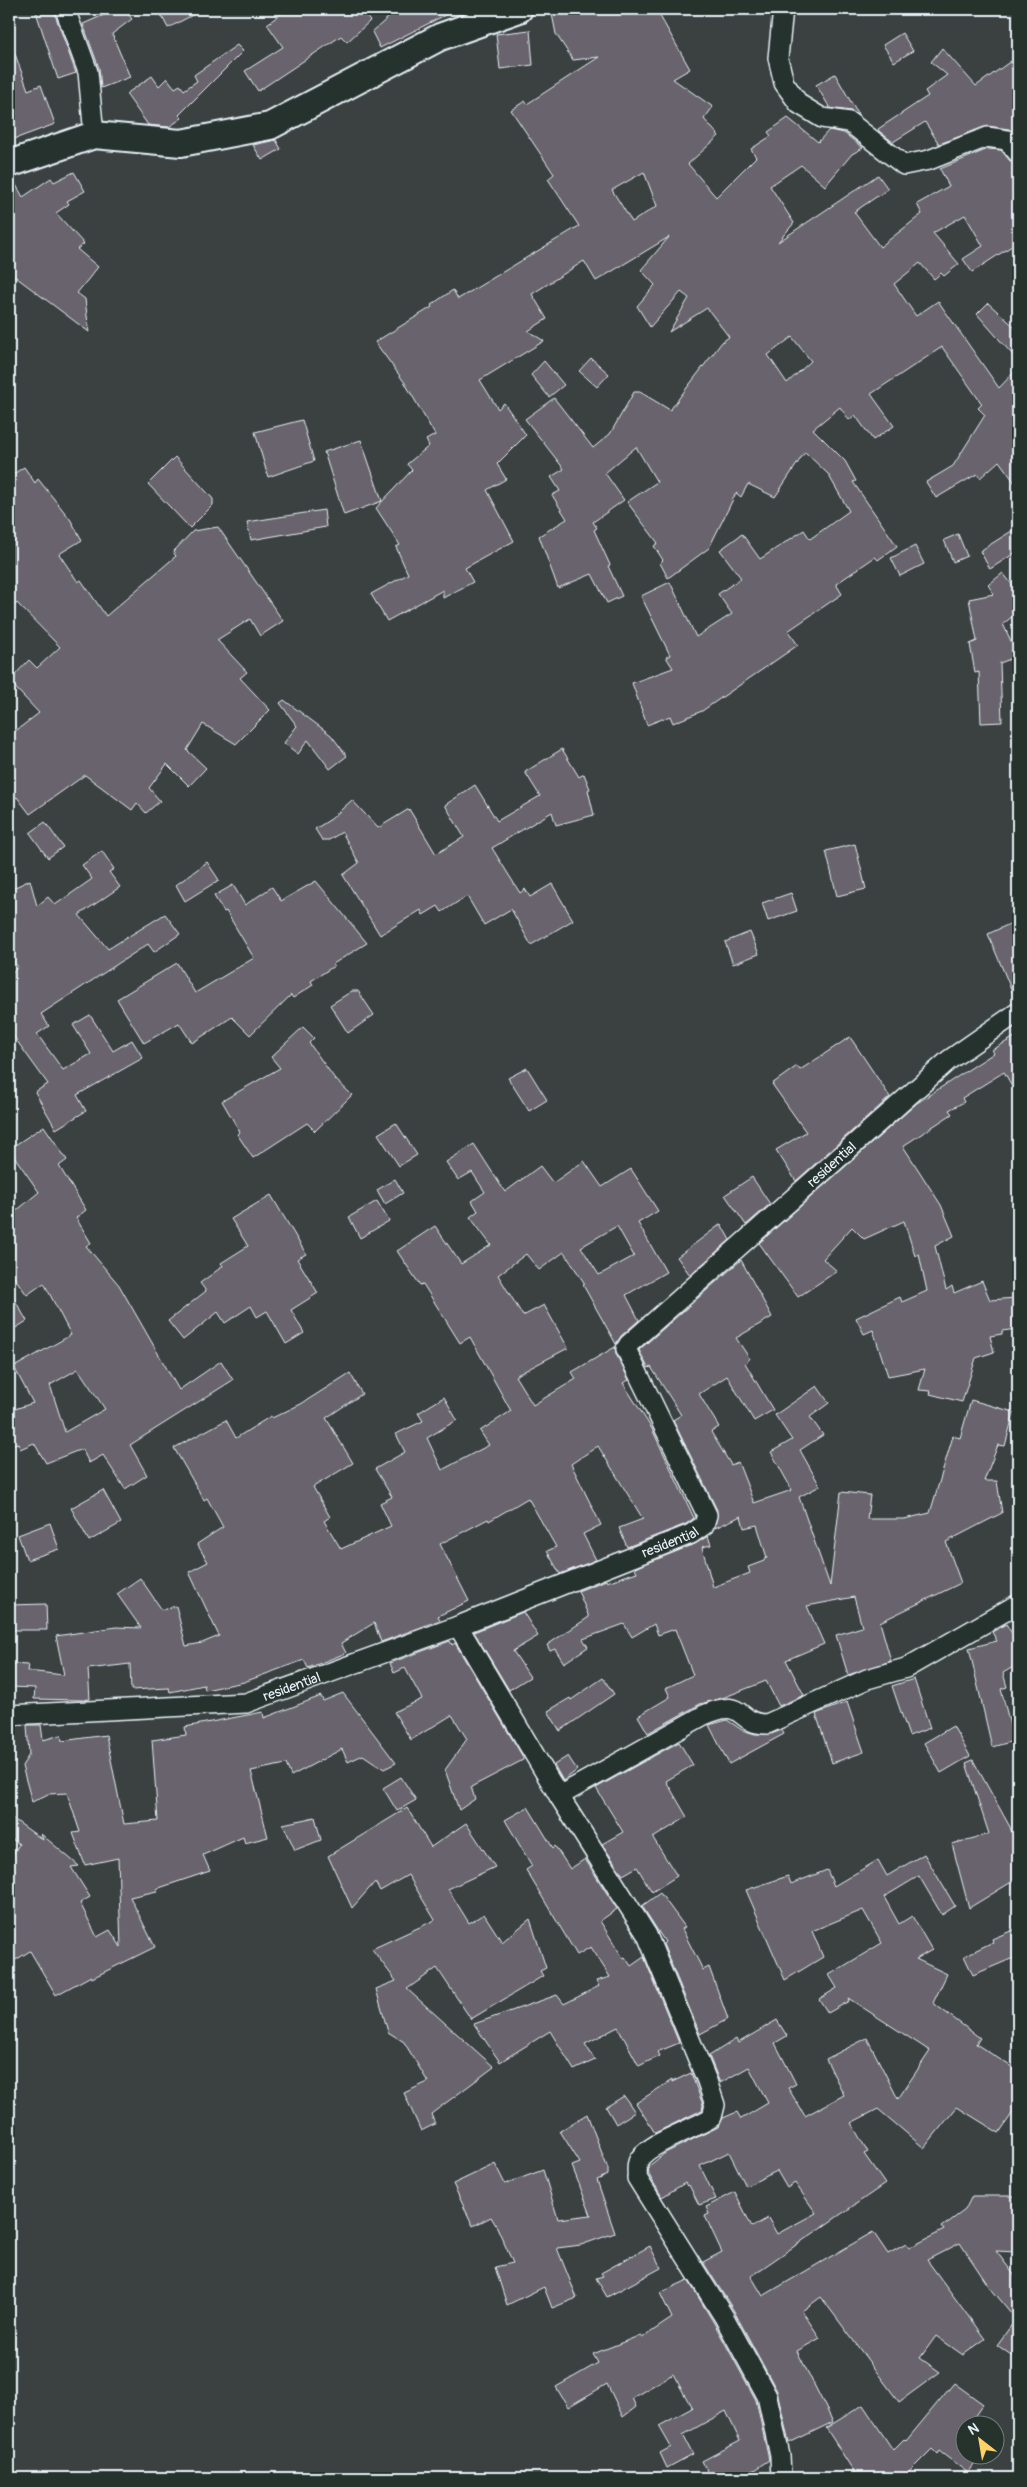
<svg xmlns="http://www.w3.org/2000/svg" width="1027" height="2487" font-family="Pangolin,sans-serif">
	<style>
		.building { fill: #68636d; stroke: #e8f1f8; fill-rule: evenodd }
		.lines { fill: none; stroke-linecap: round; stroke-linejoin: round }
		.street-casing { stroke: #e8f1f8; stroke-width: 22 }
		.secondary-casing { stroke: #e8f1f8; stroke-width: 30 }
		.street { stroke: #26332d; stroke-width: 19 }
		.secondary { stroke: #26332d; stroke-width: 26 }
		.labels { text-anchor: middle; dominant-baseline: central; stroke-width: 4; stroke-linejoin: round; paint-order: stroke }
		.street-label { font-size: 14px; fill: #e8f1f8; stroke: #26332d }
	</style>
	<rect width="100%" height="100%" fill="#3a4140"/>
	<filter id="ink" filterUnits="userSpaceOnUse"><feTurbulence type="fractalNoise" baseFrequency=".02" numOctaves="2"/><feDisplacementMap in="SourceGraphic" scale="10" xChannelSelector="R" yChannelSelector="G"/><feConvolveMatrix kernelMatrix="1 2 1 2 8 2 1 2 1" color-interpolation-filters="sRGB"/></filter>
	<g filter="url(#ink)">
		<g class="building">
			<path d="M 35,9 L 53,9 L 76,73 L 58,79 Z"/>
			<path d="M 118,9 L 124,9 L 132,19 L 112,34 L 130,77 L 101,88 L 99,68 L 83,24 Z"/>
			<path d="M 158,9 L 204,9 L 168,28 Z"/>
			<path d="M 288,9 L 359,9 L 370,21 L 347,42 L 341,36 L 258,91 L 245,71 L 283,47 L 267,24 Z"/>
			<path d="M 398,9 L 457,9 L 380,48 L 372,32 Z"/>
			<path d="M 551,9 L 656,9 L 690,69 L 673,79 L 713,107 L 704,119 L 719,136 L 688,164 L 716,197 L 756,157 L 751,149 L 771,136 L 768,132 L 788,118 L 818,142 L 829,130 L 844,133 L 863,148 L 852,154 L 825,186 L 801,165 L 770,186 L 794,223 L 778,242 L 878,175 L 888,189 L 854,212 L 880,247 L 922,214 L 917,204 L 949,186 L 940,169 L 988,149 L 1001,150 L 1010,161 L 1018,164 L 1018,242 L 972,272 L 963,259 L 983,246 L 965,215 L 933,233 L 959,264 L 944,276 L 941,273 L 934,279 L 920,263 L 894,284 L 916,316 L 938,301 L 999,388 L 1018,368 L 1018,487 L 999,461 L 980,478 L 977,474 L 936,498 L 926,482 L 953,466 L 985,415 L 978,408 L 982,404 L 942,347 L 871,394 L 894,426 L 873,440 L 855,415 L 849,420 L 840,407 L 813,429 L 845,461 L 856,481 L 853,482 L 897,546 L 878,560 L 875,557 L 836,584 L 842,594 L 788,631 L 798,645 L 702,711 L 673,723 L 670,716 L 647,725 L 632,683 L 673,668 L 666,657 L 670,655 L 641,596 L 670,582 L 696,637 L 732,614 L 718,594 L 741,578 L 720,550 L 742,534 L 760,559 L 804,530 L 810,539 L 849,511 L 828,474 L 805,452 L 775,497 L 748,484 L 741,497 L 736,493 L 709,548 L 668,578 L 660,563 L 663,560 L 654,546 L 658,543 L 627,502 L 657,482 L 636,447 L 605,473 L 624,500 L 593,522 L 597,528 L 594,530 L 610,565 L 608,566 L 622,596 L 607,603 L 592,574 L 558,588 L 539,536 L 567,519 L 552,495 L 560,491 L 551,477 L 564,469 L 525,419 L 554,398 L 593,448 L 610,434 L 634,392 L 640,392 L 670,410 L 722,342 L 729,337 L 707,308 L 669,332 L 689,298 L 681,292 L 650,327 L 637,306 L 655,285 L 641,270 L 669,237 L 596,281 L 584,261 L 532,294 L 547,319 L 528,331 L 544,341 L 480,380 L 498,409 L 504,403 L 526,435 L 497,464 L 506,479 L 487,490 L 514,541 L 465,568 L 473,582 L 443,598 L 443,590 L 387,621 L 371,594 L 408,574 L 396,547 L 400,545 L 376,508 L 412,470 L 407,464 L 429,446 L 426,440 L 435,435 L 405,383 L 375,342 L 432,307 L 431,305 L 453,290 L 458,299 L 579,226 L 548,179 L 554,174 L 511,110 L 525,101 L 527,104 L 599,57 L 573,60 L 556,34 ZM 644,172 L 657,206 L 632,222 L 612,190 ZM 792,337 L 811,361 L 787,383 L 768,355 Z"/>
			<path d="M 530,30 L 533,65 L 500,69 L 496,34 Z"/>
			<path d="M 902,33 L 913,51 L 894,62 L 883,45 Z"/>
			<path d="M 11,43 L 28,90 L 41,85 L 55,124 L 9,141 L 9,44 Z"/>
			<path d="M 237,45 L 243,51 L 179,115 L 182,118 L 169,127 L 148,125 L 126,94 L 152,76 L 159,86 L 167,78 L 175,88 L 180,85 L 184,90 L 197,81 L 194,75 Z"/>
			<path d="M 942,48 L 976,86 L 1011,61 L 1018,71 L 1018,136 L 1009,129 L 988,126 L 939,144 L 925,122 L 893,142 L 880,132 L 878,129 L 928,96 L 925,91 L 947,75 L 931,62 Z"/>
			<path d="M 835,74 L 859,116 L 851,111 L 830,108 L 816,85 Z"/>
			<path d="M 276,140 L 281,149 L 262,160 L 253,145 Z"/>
			<path d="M 74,172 L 85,191 L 67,201 L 69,204 L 56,213 L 84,244 L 77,249 L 98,267 L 77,293 L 85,299 L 89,332 L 9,272 L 9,179 L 12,178 L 23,197 L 51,178 L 54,182 Z"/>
			<path d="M 988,303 L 1018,330 L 1018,361 L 977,314 Z"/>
			<path d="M 591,358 L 609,374 L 597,387 L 579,371 Z"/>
			<path d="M 544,361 L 564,385 L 549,397 L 531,375 Z"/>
			<path d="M 302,420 L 314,461 L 268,477 L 255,432 Z"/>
			<path d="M 361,440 L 382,501 L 344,515 L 324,452 Z"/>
			<path d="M 175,457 L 213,499 L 213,505 L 190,528 L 148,484 Z"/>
			<path d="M 24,467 L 35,483 L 38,479 L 70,519 L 82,540 L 59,554 L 78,582 L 81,580 L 106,616 L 176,556 L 173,552 L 193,531 L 218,527 L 283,621 L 260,636 L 250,619 L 217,640 L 247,672 L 240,678 L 270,710 L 236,744 L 203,724 L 187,750 L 206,768 L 189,786 L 167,764 L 149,788 L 160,801 L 146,813 L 137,803 L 132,810 L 85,775 L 30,814 L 17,797 L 9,802 L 9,736 L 39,713 L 9,681 L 29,660 L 37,668 L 60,647 L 17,603 L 9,612 L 9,508 L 14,502 L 9,494 L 9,477 Z"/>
			<path d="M 324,510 L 326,527 L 251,540 L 247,522 Z"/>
			<path d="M 1018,527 L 1018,551 L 990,569 L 980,551 Z"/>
			<path d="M 958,534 L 967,556 L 953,562 L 944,540 Z"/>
			<path d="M 915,546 L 924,564 L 900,576 L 891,558 Z"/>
			<path d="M 1003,573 L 1018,592 L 1018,612 L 1003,624 L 1018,656 L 1000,663 L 1002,722 L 981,723 L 979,672 L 975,673 L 970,644 L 977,641 L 969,599 L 994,594 L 988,585 Z"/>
			<path d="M 284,700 L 331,735 L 347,756 L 330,769 L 308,740 L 298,754 L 284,743 L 297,726 L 280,703 Z"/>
			<path d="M 562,749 L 579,777 L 584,774 L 590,789 L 588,790 L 594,815 L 556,825 L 552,812 L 492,848 L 520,893 L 525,889 L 530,897 L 552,884 L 573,920 L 531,945 L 511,909 L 484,925 L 467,896 L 442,912 L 438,906 L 423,915 L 421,910 L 380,935 L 343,875 L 359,863 L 342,832 L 329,840 L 322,840 L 315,829 L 331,819 L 352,800 L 378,828 L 409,809 L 436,854 L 464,837 L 445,805 L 475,785 L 497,821 L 540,796 L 525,772 Z"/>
			<path d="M 45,822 L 63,847 L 48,858 L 30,833 Z"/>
			<path d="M 855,844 L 866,889 L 837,896 L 826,851 Z"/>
			<path d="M 102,851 L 114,869 L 109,872 L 120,887 L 79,915 L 108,949 L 165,914 L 180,934 L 154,952 L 148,944 L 41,1014 L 49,1026 L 37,1034 L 63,1070 L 91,1054 L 73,1025 L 90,1015 L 113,1051 L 132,1040 L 143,1058 L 77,1095 L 86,1111 L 56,1129 L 35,1092 L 48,1084 L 9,1030 L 9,975 L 18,967 L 9,955 L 9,890 L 30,880 L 37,906 L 48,897 L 55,905 L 92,879 L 82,865 Z"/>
			<path d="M 207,862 L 219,880 L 185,901 L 176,885 Z"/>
			<path d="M 316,881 L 367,943 L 333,964 L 334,966 L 311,981 L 313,985 L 293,998 L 291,995 L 250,1035 L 232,1017 L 192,1043 L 179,1023 L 144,1043 L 117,999 L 177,963 L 195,993 L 254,958 L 226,911 L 224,912 L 214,896 L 233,885 L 245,905 L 272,887 L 281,901 Z"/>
			<path d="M 791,893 L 797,911 L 768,921 L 762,903 Z"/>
			<path d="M 1018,920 L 1018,1001 L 1016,1001 L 988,934 Z"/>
			<path d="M 750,932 L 759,954 L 733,964 L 725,942 Z"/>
			<path d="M 352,991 L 358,991 L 374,1015 L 348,1033 L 330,1005 Z"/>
			<path d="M 303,1027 L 314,1038 L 309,1043 L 335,1079 L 352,1095 L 315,1131 L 307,1123 L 253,1158 L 237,1134 L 240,1132 L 222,1101 L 280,1068 L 271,1057 Z"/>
			<path d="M 1018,1035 L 1018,1096 L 1004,1072 L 962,1098 L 964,1102 L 949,1110 L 952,1114 L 903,1146 L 941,1205 L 954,1236 L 935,1246 L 946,1290 L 952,1286 L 954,1293 L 982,1281 L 990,1300 L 1015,1298 L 1017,1329 L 1002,1331 L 1002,1334 L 990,1336 L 994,1352 L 976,1358 L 962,1402 L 930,1394 L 931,1391 L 919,1390 L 925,1369 L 888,1376 L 873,1330 L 864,1334 L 856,1318 L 900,1297 L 902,1302 L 927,1291 L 919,1254 L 915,1256 L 904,1221 L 864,1239 L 852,1227 L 823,1259 L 837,1271 L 798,1297 L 759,1243 L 917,1103 L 994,1053 L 992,1050 Z"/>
			<path d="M 850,1037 L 890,1097 L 796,1181 L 776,1150 L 806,1132 L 772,1084 L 797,1066 L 800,1070 Z"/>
			<path d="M 527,1068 L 547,1100 L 529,1111 L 508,1078 Z"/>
			<path d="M 396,1123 L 417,1155 L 399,1166 L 378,1134 Z"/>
			<path d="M 44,1126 L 67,1160 L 59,1166 L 86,1210 L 76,1218 L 91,1243 L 86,1246 L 119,1285 L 179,1390 L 221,1361 L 233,1380 L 130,1445 L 147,1475 L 125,1489 L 103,1455 L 89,1463 L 82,1449 L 46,1463 L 34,1443 L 20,1449 L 18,1443 L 9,1446 L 9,1411 L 33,1403 L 14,1367 L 71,1335 L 44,1283 L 27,1295 L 9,1270 L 9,1217 L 39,1192 L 9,1149 ZM 78,1369 L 105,1409 L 65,1432 L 50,1385 Z"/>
			<path d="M 474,1144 L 505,1192 L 540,1166 L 553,1183 L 584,1161 L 602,1187 L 631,1169 L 658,1211 L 638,1223 L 666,1272 L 626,1295 L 639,1320 L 621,1336 L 616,1344 L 583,1285 L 585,1284 L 564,1252 L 539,1270 L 526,1254 L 498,1275 L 523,1316 L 544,1305 L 568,1348 L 515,1376 L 533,1405 L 576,1379 L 572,1372 L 615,1347 L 616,1354 L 629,1380 L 623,1383 L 652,1429 L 694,1518 L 686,1524 L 627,1547 L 619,1528 L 643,1519 L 598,1446 L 571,1464 L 601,1525 L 583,1534 L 596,1560 L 560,1574 L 547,1551 L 556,1547 L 528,1498 L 489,1521 L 488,1519 L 440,1544 L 469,1601 L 438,1616 L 440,1620 L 381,1642 L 374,1623 L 341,1643 L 346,1653 L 308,1668 L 304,1660 L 244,1682 L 205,1690 L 204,1685 L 170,1692 L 169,1688 L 131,1690 L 130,1664 L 88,1669 L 90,1699 L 81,1700 L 34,1699 L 35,1688 L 9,1687 L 9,1664 L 28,1665 L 27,1671 L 64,1675 L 56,1636 L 116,1627 L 141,1628 L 117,1594 L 140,1578 L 162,1610 L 176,1606 L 186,1646 L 202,1643 L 219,1636 L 189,1572 L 208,1562 L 197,1544 L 223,1527 L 207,1498 L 204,1500 L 174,1448 L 226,1420 L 236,1438 L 271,1416 L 272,1418 L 301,1404 L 350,1373 L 362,1394 L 326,1418 L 353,1463 L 313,1487 L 330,1517 L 324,1521 L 341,1549 L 391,1526 L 380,1503 L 392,1497 L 375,1469 L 405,1452 L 396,1434 L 423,1421 L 418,1413 L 444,1397 L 457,1420 L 427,1438 L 442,1470 L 489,1445 L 480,1431 L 511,1411 L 470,1337 L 460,1343 L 423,1284 L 420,1285 L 397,1251 L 435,1226 L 461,1264 L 491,1245 L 470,1217 L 478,1211 L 472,1201 L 485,1192 L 472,1172 L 458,1180 L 446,1162 ZM 617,1226 L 634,1256 L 599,1275 L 581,1247 Z"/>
			<path d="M 752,1177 L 770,1204 L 746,1225 L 725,1195 Z"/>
			<path d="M 395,1179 L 403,1193 L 385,1204 L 377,1190 Z"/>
			<path d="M 271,1195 L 306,1254 L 297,1259 L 318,1293 L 291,1310 L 304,1333 L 286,1344 L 267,1311 L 257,1317 L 251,1306 L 225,1323 L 218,1312 L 183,1340 L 168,1321 L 206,1291 L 200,1283 L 223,1266 L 221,1263 L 248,1246 L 231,1219 Z"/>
			<path d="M 377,1201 L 389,1221 L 360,1238 L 349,1217 Z"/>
			<path d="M 721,1224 L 730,1240 L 690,1275 L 677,1257 Z"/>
			<path d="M 741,1260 L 772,1317 L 736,1338 L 750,1359 L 745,1363 L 773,1410 L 754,1421 L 727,1376 L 699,1394 L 719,1427 L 711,1432 L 731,1465 L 738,1462 L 754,1503 L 792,1490 L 771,1452 L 792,1440 L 775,1415 L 817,1386 L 829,1403 L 810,1417 L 823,1435 L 800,1450 L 820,1486 L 799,1497 L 830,1586 L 841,1492 L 870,1495 L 867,1519 L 904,1519 L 930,1513 L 953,1436 L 960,1438 L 971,1400 L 1014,1412 L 1005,1446 L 998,1445 L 984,1481 L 997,1481 L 1002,1513 L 946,1542 L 961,1583 L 880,1622 L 891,1661 L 848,1675 L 836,1635 L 862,1627 L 854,1597 L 807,1606 L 824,1644 L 786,1660 L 804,1695 L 779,1706 L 766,1681 L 725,1697 L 700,1704 L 648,1733 L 638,1716 L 670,1697 L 666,1688 L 693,1675 L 675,1629 L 658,1635 L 654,1624 L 632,1637 L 624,1624 L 583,1639 L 588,1647 L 564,1663 L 555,1649 L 550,1651 L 547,1645 L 589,1617 L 578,1591 L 606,1580 L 607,1582 L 637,1572 L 635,1568 L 695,1544 L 708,1536 L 711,1545 L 702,1547 L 713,1587 L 750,1573 L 748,1567 L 764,1561 L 764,1559 L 767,1558 L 757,1525 L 744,1528 L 741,1516 L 715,1528 L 717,1510 L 673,1420 L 681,1415 L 651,1367 L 648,1368 L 639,1350 Z"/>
			<path d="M 9,1290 L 27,1321 L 14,1329 L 9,1321 Z"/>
			<path d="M 103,1490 L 121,1523 L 89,1541 L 71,1508 Z"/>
			<path d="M 50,1523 L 59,1549 L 27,1560 L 18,1535 Z"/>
			<path d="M 46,1604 L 47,1630 L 9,1630 L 9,1605 Z"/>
			<path d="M 523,1612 L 538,1636 L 513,1651 L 530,1677 L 509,1690 L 474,1632 Z"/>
			<path d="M 1006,1624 L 1018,1643 L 1018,1664 L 1003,1673 L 1007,1687 L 1001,1689 L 1014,1741 L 992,1747 L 969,1648 L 997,1641 L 992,1632 Z"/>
			<path d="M 450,1641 L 452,1645 L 455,1643 L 523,1757 L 523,1760 L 471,1787 L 475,1799 L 459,1810 L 445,1770 L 467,1739 L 452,1715 L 411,1740 L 394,1712 L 422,1699 L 405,1668 L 394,1673 L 390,1663 Z"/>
			<path d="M 603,1678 L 614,1694 L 560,1731 L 548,1711 L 570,1698 L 571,1700 Z"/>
			<path d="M 914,1679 L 930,1728 L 909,1736 L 892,1686 Z"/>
			<path d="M 343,1693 L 396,1763 L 384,1769 L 363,1755 L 348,1762 L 342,1749 L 291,1776 L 286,1764 L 251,1771 L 268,1837 L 245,1843 L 243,1837 L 203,1855 L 210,1871 L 156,1889 L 157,1891 L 130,1897 L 155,1947 L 92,1978 L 91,1976 L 56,1995 L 30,1951 L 9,1964 L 9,1862 L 19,1844 L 9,1837 L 9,1816 L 43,1840 L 41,1834 L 79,1866 L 71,1867 L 90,1897 L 80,1903 L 97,1937 L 110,1930 L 121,1947 L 118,1858 L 85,1865 L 73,1833 L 80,1832 L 67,1793 L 48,1794 L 32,1802 L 22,1766 L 29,1755 L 27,1725 L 41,1725 L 43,1740 L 61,1735 L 62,1741 L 106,1735 L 124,1824 L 158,1821 L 152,1740 L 186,1735 L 185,1727 L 263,1712 L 264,1718 L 321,1696 L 323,1701 Z"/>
			<path d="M 847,1702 L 864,1752 L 832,1763 L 816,1714 Z"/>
			<path d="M 727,1720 L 742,1730 L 755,1734 L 771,1734 L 782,1730 L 784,1734 L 729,1764 L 709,1725 Z"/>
			<path d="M 953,1726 L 970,1756 L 941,1773 L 924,1743 Z"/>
			<path d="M 679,1742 L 693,1765 L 666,1781 L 687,1817 L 653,1838 L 677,1876 L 652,1892 L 637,1867 L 623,1875 L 602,1844 L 623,1832 L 596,1788 Z"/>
			<path d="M 568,1756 L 577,1770 L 563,1781 L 554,1765 Z"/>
			<path d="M 973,1760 L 1010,1827 L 1018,1851 L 1018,1878 L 969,1908 L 952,1844 L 989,1834 L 966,1763 Z"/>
			<path d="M 401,1777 L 416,1800 L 397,1811 L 383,1788 Z"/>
			<path d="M 528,1807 L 553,1848 L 555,1846 L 570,1869 L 585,1859 L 617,1909 L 600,1921 L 623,1958 L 625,1957 L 631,1966 L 644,1957 L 679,2043 L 657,2052 L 659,2056 L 639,2066 L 618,2027 L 585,2044 L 595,2060 L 574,2070 L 550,2031 L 500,2062 L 474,2024 L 557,1995 L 564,2004 L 599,1986 L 596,1981 L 610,1977 L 591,1947 L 577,1955 L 526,1870 L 532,1866 L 505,1820 Z"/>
			<path d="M 407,1808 L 431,1847 L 466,1823 L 495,1867 L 448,1889 L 469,1923 L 484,1914 L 502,1942 L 530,1919 L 546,1968 L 540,1971 L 543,1976 L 471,2019 L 437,1968 L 407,1989 L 494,2067 L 431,2114 L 435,2124 L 421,2131 L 404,2093 L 428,2082 L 404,2042 L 388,2032 L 376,1989 L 396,1981 L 372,1949 L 435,1920 L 408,1875 L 380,1891 L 375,1882 L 352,1908 L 328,1856 Z"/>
			<path d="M 315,1817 L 321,1840 L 295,1850 L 283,1824 Z"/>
			<path d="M 924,1854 L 955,1906 L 942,1915 L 919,1876 L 884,1897 L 899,1924 L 912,1916 L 932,1950 L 916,1959 L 947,1974 L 933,2003 L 980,2038 L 976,2044 L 1018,2071 L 1018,2105 L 999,2133 L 957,2107 L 924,2148 L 878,2109 L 851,2123 L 868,2152 L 864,2154 L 885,2184 L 751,2276 L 763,2296 L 873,2232 L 888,2254 L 906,2244 L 909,2248 L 944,2230 L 942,2227 L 965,2210 L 972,2196 L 1018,2196 L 1018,2252 L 996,2251 L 1018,2280 L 1018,2360 L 997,2345 L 1016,2319 L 988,2285 L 960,2243 L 927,2260 L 985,2339 L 963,2355 L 936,2336 L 920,2358 L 940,2372 L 899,2402 L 821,2297 L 802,2311 L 820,2338 L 797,2351 L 833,2422 L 789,2443 L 777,2391 L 734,2311 L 703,2262 L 722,2252 L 705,2216 L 709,2214 L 706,2207 L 735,2192 L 752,2227 L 768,2218 L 777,2234 L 816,2213 L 795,2183 L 787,2188 L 777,2171 L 746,2186 L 729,2152 L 700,2166 L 716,2199 L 699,2205 L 689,2185 L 687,2186 L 685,2183 L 662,2197 L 649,2175 L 648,2167 L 665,2153 L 718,2127 L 723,2118 L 737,2112 L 741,2119 L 768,2103 L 749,2067 L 720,2083 L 709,2056 L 736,2039 L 738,2043 L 777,2020 L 787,2036 L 775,2043 L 796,2084 L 788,2088 L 805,2116 L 844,2095 L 826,2059 L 867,2038 L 898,2099 L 930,2051 L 848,1998 L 849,2001 L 828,2013 L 819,1999 L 837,1988 L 829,1975 L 882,1943 L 863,1910 L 812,1931 L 823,1957 L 785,1980 L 746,1890 L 788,1876 L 791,1884 L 827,1870 L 834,1886 L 878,1860 L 887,1876 Z"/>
			<path d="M 660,1893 L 685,1927 L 682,1929 L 703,1970 L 709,1967 L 728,2019 L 700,2034 L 663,1944 L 665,1942 L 642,1906 Z"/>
			<path d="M 1018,1928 L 1018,1956 L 973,1975 L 964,1956 L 993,1942 L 992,1939 Z"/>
			<path d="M 691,2073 L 703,2105 L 702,2110 L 655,2133 L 636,2103 L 672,2080 L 672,2082 Z"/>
			<path d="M 624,2096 L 635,2112 L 616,2124 L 606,2107 Z"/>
			<path d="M 587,2114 L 608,2169 L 608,2175 L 597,2180 L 615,2233 L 581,2245 L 557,2248 L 577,2298 L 552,2308 L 544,2287 L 507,2305 L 495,2267 L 513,2263 L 497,2227 L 491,2217 L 473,2226 L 453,2184 L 495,2164 L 505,2184 L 543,2170 L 558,2219 L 591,2215 L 572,2166 L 580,2163 L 560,2131 Z"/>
			<path d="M 650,2246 L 661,2268 L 607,2297 L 596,2278 L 603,2276 L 601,2273 Z"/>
			<path d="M 688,2280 L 714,2323 L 756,2400 L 769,2460 L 754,2470 L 734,2478 L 711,2478 L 702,2461 L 740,2441 L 726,2411 L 683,2435 L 693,2454 L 667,2468 L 660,2453 L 671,2447 L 659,2426 L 692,2408 L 673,2374 L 632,2398 L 636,2407 L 623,2417 L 607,2384 L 568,2407 L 556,2387 L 598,2363 L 593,2354 L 641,2335 L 642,2338 L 672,2318 L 660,2293 Z"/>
			<path d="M 954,2383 L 983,2404 L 969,2424 L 964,2424 L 964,2454 L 982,2454 L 968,2473 L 939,2451 L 937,2454 L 932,2449 L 903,2478 L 858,2478 L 826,2428 L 863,2405 L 893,2450 L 904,2439 L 906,2441 Z"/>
		</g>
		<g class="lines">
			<defs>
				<g id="street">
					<path d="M 65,9 L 88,72 L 94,135"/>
					<path d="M 783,9 L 778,58 L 784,83 L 799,104 L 822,118 L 849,122 L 904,165 L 929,160 L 987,137 L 1007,140 L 1018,153"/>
					<path d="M 458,1626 L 559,1796 L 647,1935 L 707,2081 L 715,2105 L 712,2117 C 695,2129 644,2144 638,2162 C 636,2167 638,2174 637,2178 L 724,2317 L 767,2396 L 780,2456 L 781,2478"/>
					<path id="s1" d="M 9,1715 L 246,1703 L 458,1626 L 691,1534 L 704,1525 L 707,1515 L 626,1349 L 629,1344 L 949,1060 L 1018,1012"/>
					<path d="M 559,1796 L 704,1715 C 747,1696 734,1724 767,1724 L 867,1679 L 906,1668 L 1018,1604"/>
				</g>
				<path id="secondary" d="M 9,164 L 94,135 L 181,143 L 270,126 L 440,37 L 519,9"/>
			</defs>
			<use href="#street" class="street-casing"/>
			<use href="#secondary" class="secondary-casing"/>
			<use href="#street" class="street"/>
			<use href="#secondary" class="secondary"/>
		</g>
	</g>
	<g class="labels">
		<g class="street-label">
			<text stroke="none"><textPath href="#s1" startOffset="1201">residential</textPath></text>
			<text stroke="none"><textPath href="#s1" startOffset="691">residential</textPath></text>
			<text stroke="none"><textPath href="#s1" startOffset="286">residential</textPath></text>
		</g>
	</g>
	<rect width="1027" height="2487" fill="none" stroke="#26332d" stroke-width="30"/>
	<rect x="15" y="15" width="997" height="2457" fill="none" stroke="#e8f1f8" stroke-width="2" filter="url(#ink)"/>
	<g transform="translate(980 2440) rotate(329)"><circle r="24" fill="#26332d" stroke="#747f7e"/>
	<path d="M0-4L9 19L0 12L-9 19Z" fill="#ffd166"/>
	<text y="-8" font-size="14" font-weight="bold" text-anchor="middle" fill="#e8f1f8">N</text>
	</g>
</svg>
